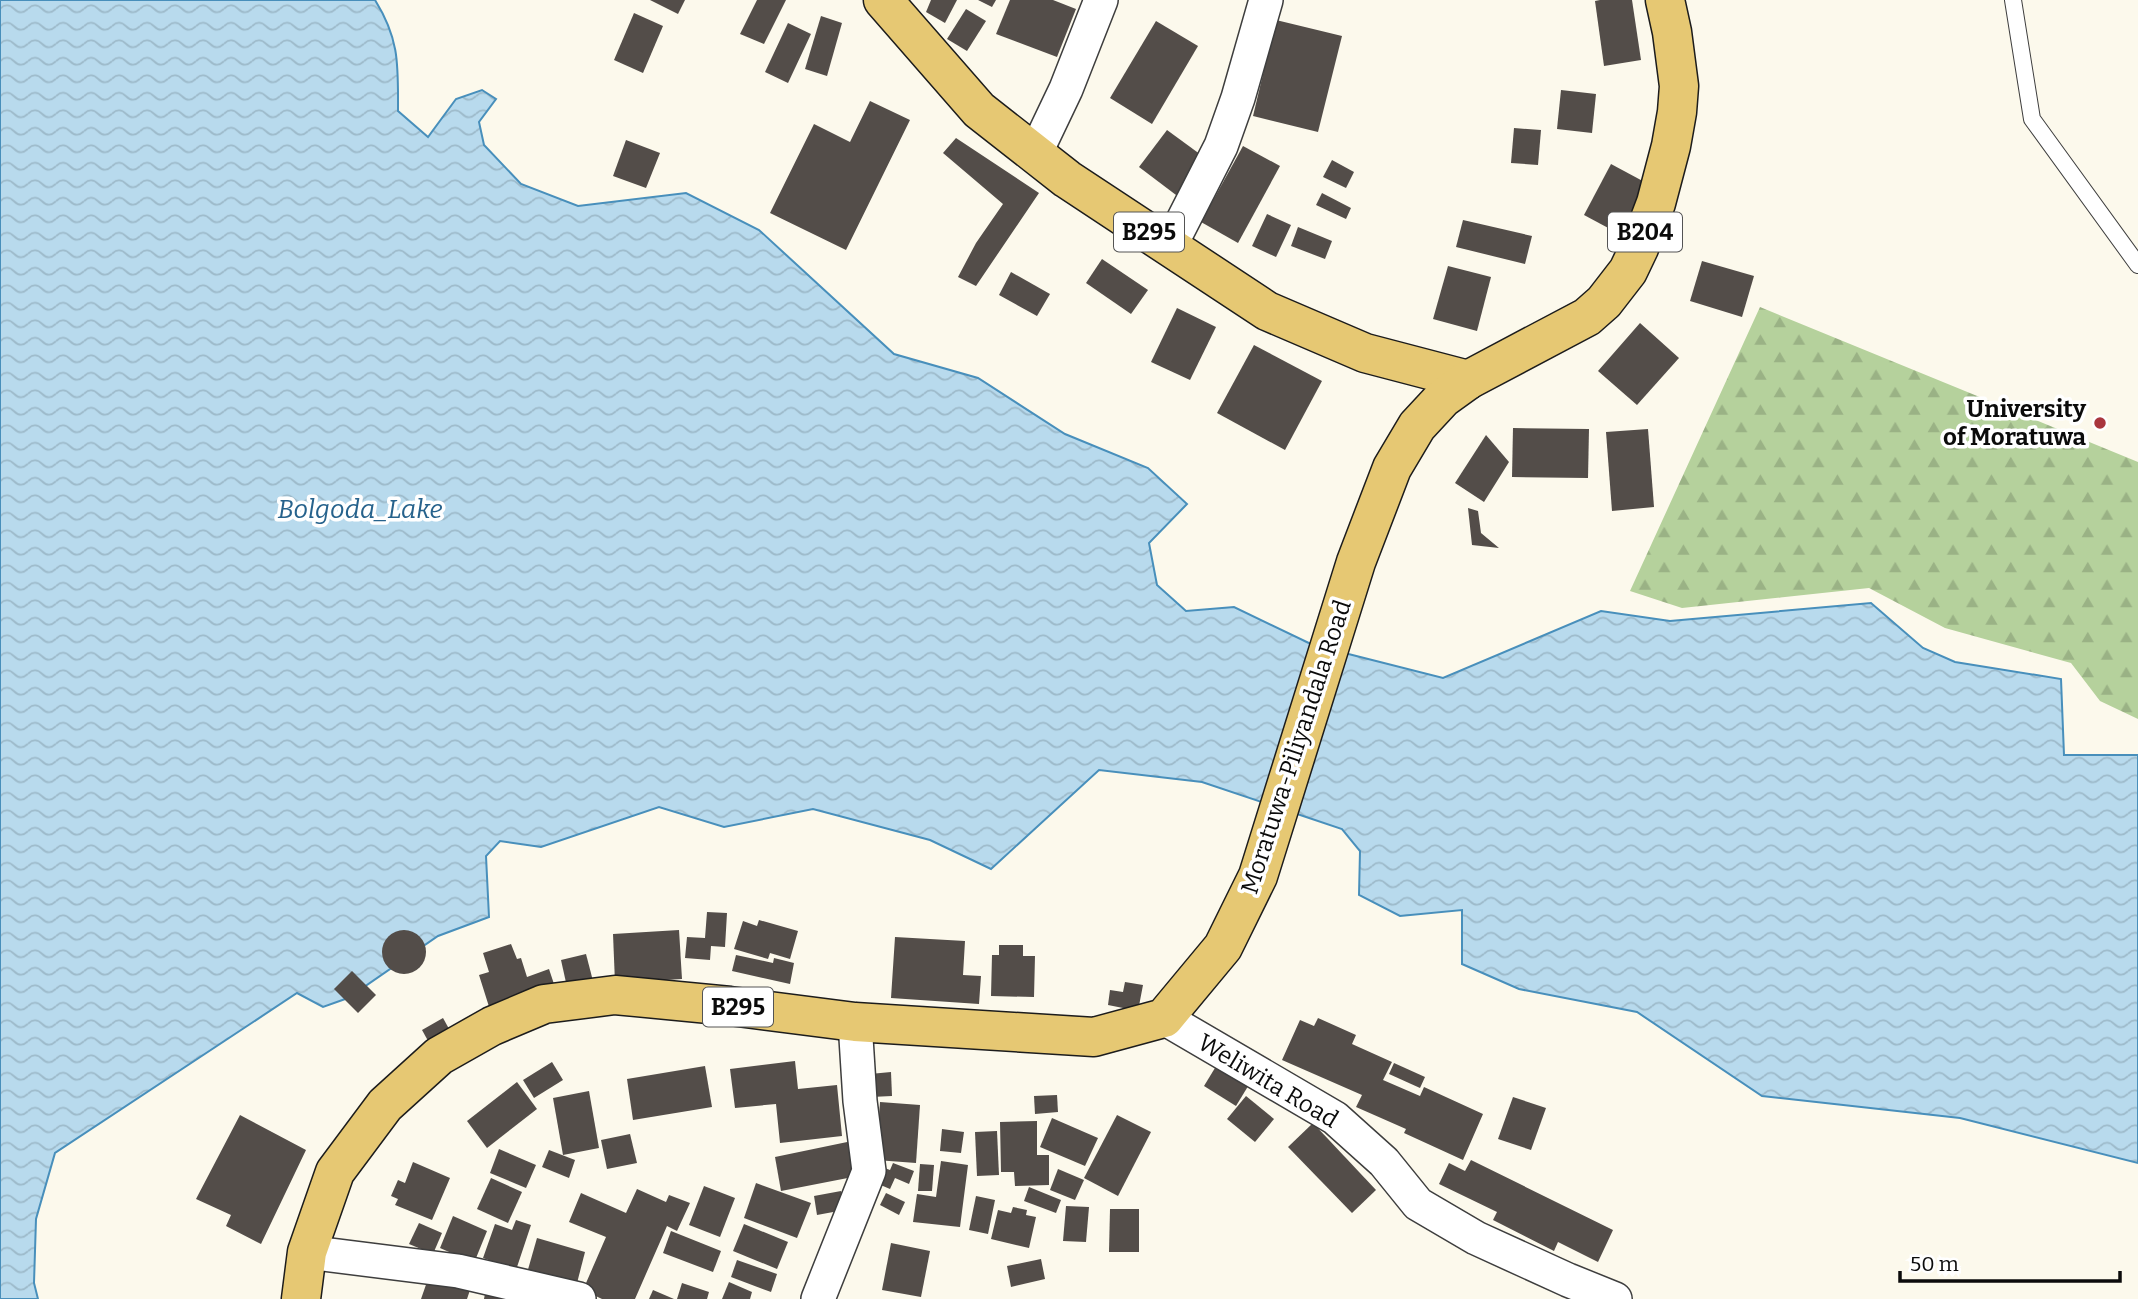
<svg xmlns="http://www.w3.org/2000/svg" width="2138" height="1299" font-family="Bitter,serif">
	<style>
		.forest { fill: url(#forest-firs) }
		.water { fill: url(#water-waves); stroke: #488fbb; stroke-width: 2 }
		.building { fill: #534d49 }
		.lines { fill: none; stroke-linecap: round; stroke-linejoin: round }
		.service-casing { stroke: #3e3e3e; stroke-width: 18 }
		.minor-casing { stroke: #3e3e3e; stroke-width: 36 }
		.primary-casing { stroke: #1c1c1c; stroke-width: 41 }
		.service { stroke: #fff; stroke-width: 16 }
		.minor { stroke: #fff; stroke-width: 33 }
		.primary { stroke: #e6c873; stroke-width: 38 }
		.poi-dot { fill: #a9363e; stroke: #fff; stroke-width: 2.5 }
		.labels { text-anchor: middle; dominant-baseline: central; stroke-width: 7; stroke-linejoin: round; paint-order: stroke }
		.shield { fill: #fff; stroke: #545454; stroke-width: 2 }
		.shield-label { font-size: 23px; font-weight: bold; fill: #0b0b0b }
		.poi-label { font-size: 24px; font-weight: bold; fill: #0b0b0b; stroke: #fff; text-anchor: end }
		.street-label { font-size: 24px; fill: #0b0b0b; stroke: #fff }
		.water-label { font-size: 26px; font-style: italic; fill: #26628c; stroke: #fff }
	</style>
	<defs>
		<pattern id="forest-firs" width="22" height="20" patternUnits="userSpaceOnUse" patternTransform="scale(1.75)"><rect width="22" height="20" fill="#b5d19c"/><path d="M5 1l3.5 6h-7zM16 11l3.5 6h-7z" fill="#9ab285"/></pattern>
		<pattern id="water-waves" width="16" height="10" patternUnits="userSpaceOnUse" patternTransform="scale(1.75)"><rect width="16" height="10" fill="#b8daed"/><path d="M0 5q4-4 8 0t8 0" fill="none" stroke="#9dbaca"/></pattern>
	</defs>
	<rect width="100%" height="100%" fill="#fcf9ec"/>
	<path class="forest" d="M 1760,307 L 2138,462 L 2138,719 L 2100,701 L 2071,663 L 1945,628 L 1869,588 L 1682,608 L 1630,591 Z"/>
	<path class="water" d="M 0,0 L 375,0 C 400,40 398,66 398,111 L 428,137 L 456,99 L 482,90 L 496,99 L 479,122 L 484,145 L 521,184 L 578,206 L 686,193 L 759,230 L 894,354 L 978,378 L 1065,434 L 1148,468 L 1187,504 L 1149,543 L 1157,585 L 1186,611 L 1234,607 L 1313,645 L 1443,678 L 1601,611 L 1670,621 L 1871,603 L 1923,648 L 1955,662 L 2061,679 L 2064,755 L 2138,755 L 2138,1163 L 1960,1118 L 1762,1096 L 1637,1012 L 1519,989 L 1462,964 L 1462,910 L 1400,916 L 1359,895 L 1360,851 L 1342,829 L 1202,782 L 1099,770 L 991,869 L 930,840 L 813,809 L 724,827 L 659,807 L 541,847 L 500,841 L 486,856 L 489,917 L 438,936 L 348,998 L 323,1007 L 297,993 L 55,1153 L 36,1219 L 34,1283 L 38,1299 L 0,1299 Z"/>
	<g class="building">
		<path d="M 650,0 L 685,0 L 678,14 Z"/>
		<path d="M 757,0 L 786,0 L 764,44 L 740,34 Z"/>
		<path d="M 931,0 L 957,0 L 945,23 L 926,12 Z"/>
		<path d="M 978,0 L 996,0 L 992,7 Z"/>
		<path d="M 1010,0 L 1053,0 L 1076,9 L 1057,57 L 996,34 Z"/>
		<path d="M 1600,0 L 1632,0 L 1641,60 L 1604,66 L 1595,1 Z"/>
		<path d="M 966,9 L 986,21 L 967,51 L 947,39 Z"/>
		<path d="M 634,13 L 663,26 L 643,73 L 614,60 Z"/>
		<path d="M 821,16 L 842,23 L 827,76 L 805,69 Z"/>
		<path d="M 1276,20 L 1342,36 L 1318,132 L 1253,116 Z"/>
		<path d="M 1156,21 L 1198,46 L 1152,124 L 1110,98 Z"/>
		<path d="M 788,23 L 811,34 L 788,83 L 765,72 Z"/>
		<path d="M 1561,90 L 1596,94 L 1592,133 L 1557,129 Z"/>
		<path d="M 870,101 L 910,120 L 846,250 L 770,213 L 814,124 L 850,142 Z"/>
		<path d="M 1514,128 L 1541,130 L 1538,165 L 1511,163 Z"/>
		<path d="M 1167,130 L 1208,160 L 1180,198 L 1139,167 Z"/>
		<path d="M 956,138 L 1039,193 L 976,286 L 958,277 L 976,243 L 1003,204 L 943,153 Z"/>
		<path d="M 626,140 L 660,153 L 646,188 L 613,176 Z"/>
		<path d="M 1243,146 L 1280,166 L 1238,243 L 1201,222 Z"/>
		<path d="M 1332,160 L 1354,172 L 1346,188 L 1323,177 Z"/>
		<path d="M 1611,164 L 1652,186 L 1625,237 L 1584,215 Z"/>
		<path d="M 1322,193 L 1351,208 L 1346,219 L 1316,205 Z"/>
		<path d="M 1267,214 L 1291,225 L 1276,257 L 1252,246 Z"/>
		<path d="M 1463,220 L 1532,236 L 1525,264 L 1456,247 Z"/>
		<path d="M 1298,227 L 1332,241 L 1325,259 L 1291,246 Z"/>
		<path d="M 1102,259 L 1148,290 L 1131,314 L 1086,283 Z"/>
		<path d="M 1702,261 L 1754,276 L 1742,317 L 1690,301 Z"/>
		<path d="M 1448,266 L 1491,277 L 1477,331 L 1433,319 Z"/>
		<path d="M 1011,272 L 1050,294 L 1037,316 L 999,295 Z"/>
		<path d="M 1177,308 L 1216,327 L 1190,380 L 1151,362 Z"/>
		<path d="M 1640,323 L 1679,358 L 1637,405 L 1598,371 Z"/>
		<path d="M 1254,345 L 1322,381 L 1285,450 L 1217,413 Z"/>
		<path d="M 1513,428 L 1589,429 L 1588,478 L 1512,477 Z"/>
		<path d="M 1648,429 L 1654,507 L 1612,511 L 1606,432 Z"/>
		<path d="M 1486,435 L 1509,462 L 1484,502 L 1455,483 Z"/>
		<path d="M 1468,508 L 1478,511 L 1481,533 L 1499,548 L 1472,545 Z"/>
		<path d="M 707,912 L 727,913 L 725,947 L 711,946 L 710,960 L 685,958 L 687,937 L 705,938 Z"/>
		<path d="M 759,920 L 798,931 L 790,959 L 770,953 L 768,959 L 734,949 L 743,921 L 757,926 Z"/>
		<path d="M 679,930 L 682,979 L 615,983 L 613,934 Z"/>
		<circle cx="404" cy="952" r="22"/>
		<path d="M 895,937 L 965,941 L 963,975 L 981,976 L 979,1004 L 891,998 Z"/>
		<path d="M 511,944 L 517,959 L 521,958 L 527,977 L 549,969 L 556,990 L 491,1013 L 479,975 L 489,972 L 483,953 Z"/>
		<path d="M 999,945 L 1023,945 L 1023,956 L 1035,956 L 1034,997 L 991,996 L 992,955 L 999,955 Z"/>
		<path d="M 586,954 L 593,981 L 567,987 L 561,960 Z"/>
		<path d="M 736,955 L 773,963 L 774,958 L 794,963 L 790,984 L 732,971 Z"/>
		<path d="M 352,971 L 376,995 L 358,1013 L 334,989 Z"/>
		<path d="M 1125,982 L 1143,985 L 1138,1011 L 1108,1005 L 1110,990 L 1123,992 Z"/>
		<path d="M 443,1018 L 453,1036 L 432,1048 L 422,1030 Z"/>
		<path d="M 1318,1018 L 1356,1035 L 1352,1044 L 1392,1062 L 1383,1080 L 1420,1096 L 1424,1087 L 1483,1114 L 1463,1160 L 1404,1133 L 1406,1129 L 1356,1107 L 1362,1095 L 1282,1060 L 1300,1020 L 1314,1026 Z"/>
		<path d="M 795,1061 L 798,1089 L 837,1085 L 842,1136 L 780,1143 L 776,1104 L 735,1108 L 730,1069 Z"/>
		<path d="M 552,1062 L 563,1080 L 534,1098 L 523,1080 Z"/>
		<path d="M 1218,1063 L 1250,1083 L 1236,1106 L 1204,1086 Z"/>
		<path d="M 1394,1063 L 1425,1077 L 1420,1088 L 1389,1074 Z"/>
		<path d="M 705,1066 L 712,1107 L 633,1120 L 627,1079 Z"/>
		<path d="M 891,1072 L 892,1096 L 871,1097 L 870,1074 Z"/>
		<path d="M 517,1082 L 537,1109 L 487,1148 L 467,1121 Z"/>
		<path d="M 589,1091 L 599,1148 L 563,1155 L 553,1098 Z"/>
		<path d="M 1057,1095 L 1058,1112 L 1035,1114 L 1034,1096 Z"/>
		<path d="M 1246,1096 L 1274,1119 L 1255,1142 L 1227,1119 Z"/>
		<path d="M 1513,1097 L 1546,1108 L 1531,1150 L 1498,1139 Z"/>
		<path d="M 880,1102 L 920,1105 L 916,1163 L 876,1160 Z"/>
		<path d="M 240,1115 L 306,1150 L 261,1244 L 226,1226 L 231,1215 L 196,1199 Z"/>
		<path d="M 1117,1115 L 1151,1132 L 1118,1196 L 1084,1178 Z"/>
		<path d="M 1052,1118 L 1098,1138 L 1085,1166 L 1040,1147 Z"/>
		<path d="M 1037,1121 L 1037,1155 L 1049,1155 L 1049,1185 L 1015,1186 L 1014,1172 L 1001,1172 L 1000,1122 Z"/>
		<path d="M 1313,1123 L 1376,1190 L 1352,1213 L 1288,1147 Z"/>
		<path d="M 942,1129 L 964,1132 L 961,1153 L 940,1151 Z"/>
		<path d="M 997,1131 L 999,1175 L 977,1176 L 975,1132 Z"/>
		<path d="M 630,1134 L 637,1163 L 607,1169 L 601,1140 Z"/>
		<path d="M 852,1141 L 858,1176 L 781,1191 L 775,1157 Z"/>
		<path d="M 499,1149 L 536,1165 L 526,1188 L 490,1173 Z"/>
		<path d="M 549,1150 L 575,1160 L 569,1178 L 542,1167 Z"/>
		<path d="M 1471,1160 L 1613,1230 L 1598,1262 L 1558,1242 L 1554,1251 L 1493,1220 L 1497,1212 L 1439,1184 L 1449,1163 L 1465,1171 Z"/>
		<path d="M 941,1161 L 968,1165 L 960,1227 L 913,1222 L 917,1194 L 936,1197 Z"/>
		<path d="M 413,1162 L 450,1178 L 432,1220 L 395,1205 L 398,1199 L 391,1196 L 398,1180 L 405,1183 Z"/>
		<path d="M 893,1163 L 914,1171 L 909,1184 L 895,1178 L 890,1189 L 876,1183 L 882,1167 L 890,1170 Z"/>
		<path d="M 920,1164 L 934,1165 L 932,1191 L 918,1191 Z"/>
		<path d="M 1058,1169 L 1084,1180 L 1075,1200 L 1050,1190 Z"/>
		<path d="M 491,1178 L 522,1192 L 508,1223 L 477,1209 Z"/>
		<path d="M 756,1183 L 811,1203 L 797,1238 L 744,1218 Z"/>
		<path d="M 704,1186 L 735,1198 L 720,1237 L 689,1225 Z"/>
		<path d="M 1029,1187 L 1061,1200 L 1056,1213 L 1024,1201 Z"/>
		<path d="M 637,1189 L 666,1202 L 669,1195 L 690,1203 L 677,1231 L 667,1226 L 635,1299 L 602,1299 L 583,1290 L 606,1237 L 569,1222 L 581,1193 L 626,1213 Z"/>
		<path d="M 841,1191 L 844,1210 L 817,1215 L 814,1196 Z"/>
		<path d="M 886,1193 L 905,1202 L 899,1215 L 880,1205 Z"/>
		<path d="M 976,1196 L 995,1200 L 988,1234 L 969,1230 Z"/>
		<path d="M 1066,1206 L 1089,1207 L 1086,1242 L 1063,1241 Z"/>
		<path d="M 1013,1207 L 1027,1210 L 1026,1215 L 1036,1217 L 1029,1248 L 991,1239 L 998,1210 L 1011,1213 Z"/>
		<path d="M 1110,1209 L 1139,1209 L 1139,1252 L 1109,1252 Z"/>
		<path d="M 453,1216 L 487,1231 L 474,1263 L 440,1248 Z"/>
		<path d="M 516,1220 L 531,1225 L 516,1270 L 483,1258 L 495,1224 L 512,1230 Z"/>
		<path d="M 419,1223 L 442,1233 L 433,1254 L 409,1244 Z"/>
		<path d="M 744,1224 L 788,1242 L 777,1269 L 733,1251 Z"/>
		<path d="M 671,1231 L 721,1251 L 713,1272 L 663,1253 Z"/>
		<path d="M 537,1238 L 585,1252 L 576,1287 L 527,1273 Z"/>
		<path d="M 891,1243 L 930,1251 L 921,1297 L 882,1290 Z"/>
		<path d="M 1041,1259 L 1045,1279 L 1011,1287 L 1007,1266 Z"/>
		<path d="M 737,1260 L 777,1274 L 771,1292 L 731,1277 Z"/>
		<path d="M 429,1276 L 470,1290 L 467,1299 L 421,1299 Z"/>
		<path d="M 729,1282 L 752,1292 L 750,1299 L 722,1299 Z"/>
		<path d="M 682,1283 L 709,1292 L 707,1299 L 677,1299 Z"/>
		<path d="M 486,1288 L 512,1299 L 484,1299 Z"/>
		<path d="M 653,1290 L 674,1299 L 649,1299 Z"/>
	</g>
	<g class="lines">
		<defs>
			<path id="service" d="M 2013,0 L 2032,119 L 2138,265"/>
			<g id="minor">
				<path d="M 1035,154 L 1066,89 L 1101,0"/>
				<path d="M 1170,246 L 1221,146 L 1238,98 L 1266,0"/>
				<path d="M 1164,1018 L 1335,1118 L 1384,1162 L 1418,1204 L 1476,1238 L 1568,1280 L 1615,1299"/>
				<path d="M 307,1252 L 458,1271 L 579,1299"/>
				<path d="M 818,1299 L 869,1171 L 860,1101 L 855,1022"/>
			</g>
			<g id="primary">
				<path d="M 883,0 L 979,110 L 1067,179 L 1267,311 L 1365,353 L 1468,380"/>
				<path d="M 301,1299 L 307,1252 L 335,1172 L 385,1105 L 439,1056 L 492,1026 L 544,1004 L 615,995 L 730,1006 L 855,1022 L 1094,1037 L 1164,1018 L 1223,947 L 1258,876 L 1356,562 L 1392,468 L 1417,426 L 1443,398 L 1468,380 L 1587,317 L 1604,302 L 1628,271 L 1639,248 L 1656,203 L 1671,146 L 1677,112 L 1679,86 L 1672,32 L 1665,0"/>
			</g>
		</defs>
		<use href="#service" class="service-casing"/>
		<use href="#minor" class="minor-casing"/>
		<use href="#primary" class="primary-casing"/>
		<use href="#service" class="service"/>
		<use href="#minor" class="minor"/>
		<use href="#primary" class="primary"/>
	</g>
	<circle class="poi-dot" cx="2100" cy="423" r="7"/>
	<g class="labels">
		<g class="shield">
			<rect x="1114" y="212.5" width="70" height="39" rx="5"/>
			<rect x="1608" y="212.5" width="74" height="39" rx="5"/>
			<rect x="703" y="987.5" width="70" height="39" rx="5"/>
		</g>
		<g class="shield-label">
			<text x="1149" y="232">B295</text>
			<text x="1645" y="232">B204</text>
			<text x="738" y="1007">B295</text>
		</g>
		<g class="poi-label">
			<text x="2086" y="409">University<tspan x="2086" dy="28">of Moratuwa</tspan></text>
		</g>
		<g class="street-label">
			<text transform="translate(1296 747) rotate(-72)">Moratuwa-Piliyandala Road</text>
			<text transform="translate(1268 1081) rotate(31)">Weliwita Road</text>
		</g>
		<g class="water-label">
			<text x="360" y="509">Bolgoda_Lake</text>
		</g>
	</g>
	<path d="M1900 1271v10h220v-10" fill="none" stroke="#0b0b0b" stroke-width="3.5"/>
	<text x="1910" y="1271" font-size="21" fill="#0b0b0b" stroke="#ffffff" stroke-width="5" paint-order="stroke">50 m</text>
</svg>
